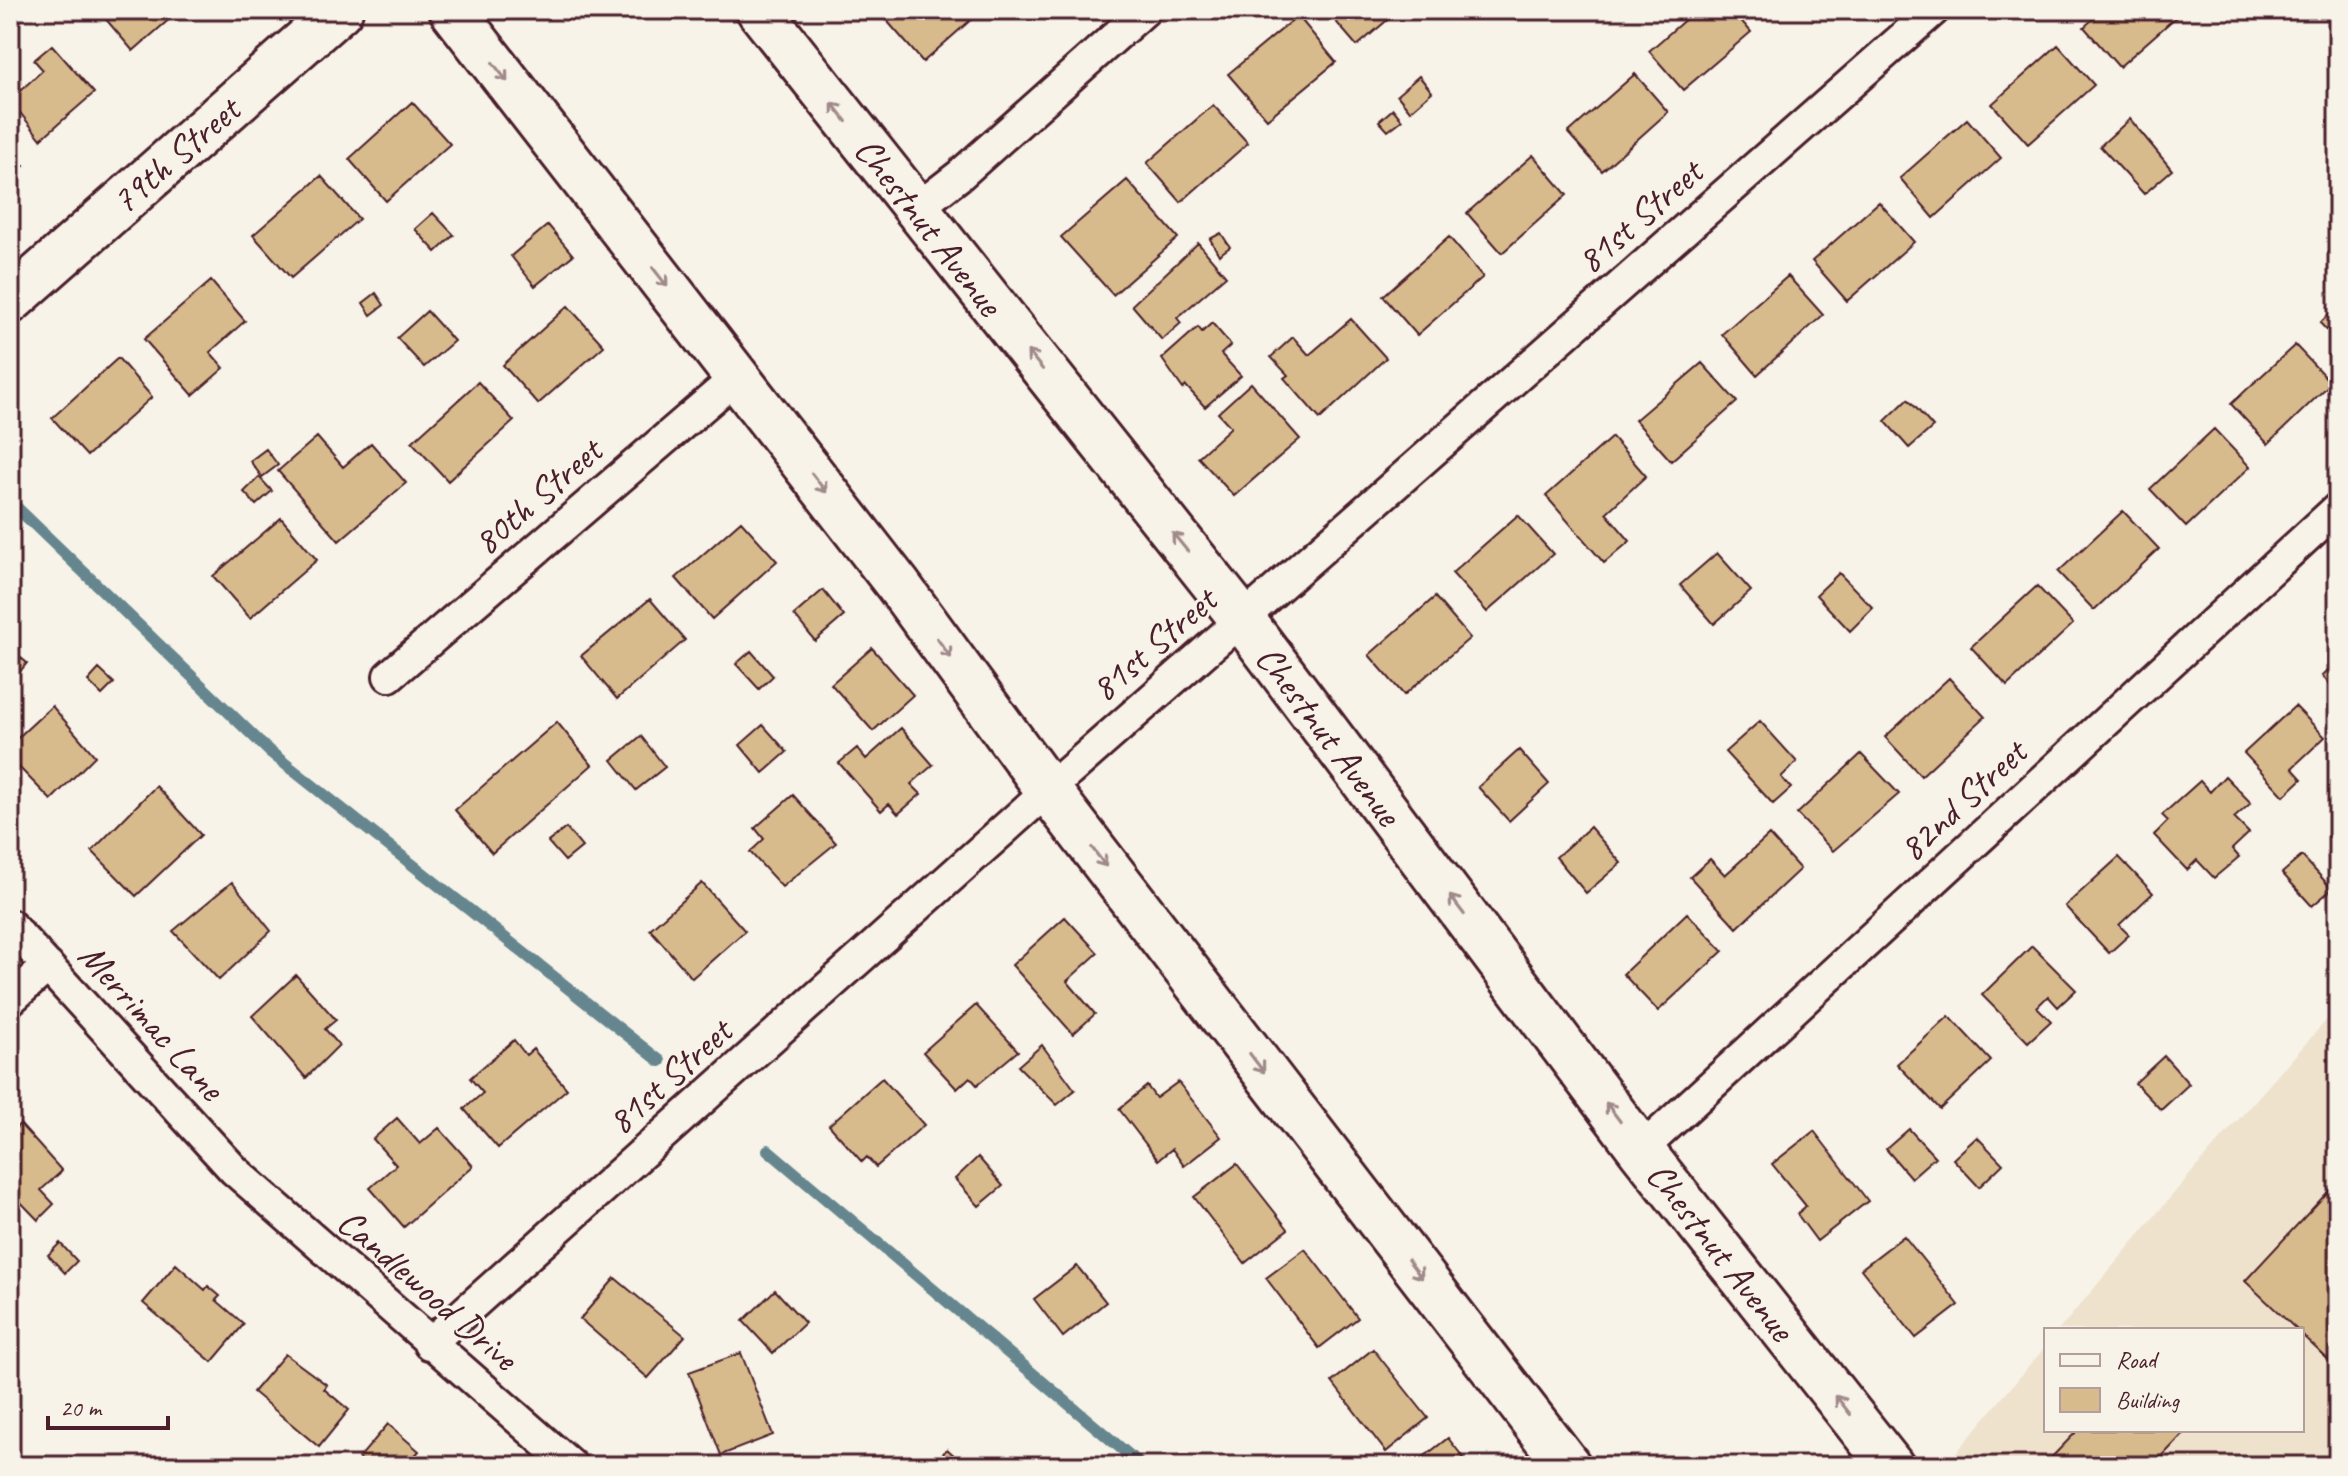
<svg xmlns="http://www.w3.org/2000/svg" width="2348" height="1476" viewBox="0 0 2348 1476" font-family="Caveat,sans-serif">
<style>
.built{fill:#eee2cc}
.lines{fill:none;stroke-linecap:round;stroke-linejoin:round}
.stream{stroke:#66868f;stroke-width:12}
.building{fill:#d8bb8c;stroke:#4a1f2b;stroke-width:2}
.street-casing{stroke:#4a1f2b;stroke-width:36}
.secondary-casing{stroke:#4a1f2b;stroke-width:50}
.street{stroke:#f7f3e8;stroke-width:30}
.secondary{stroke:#f7f3e8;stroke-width:44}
.oneway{stroke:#a0898a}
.labels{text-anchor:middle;stroke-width:6;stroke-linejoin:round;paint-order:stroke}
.street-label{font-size:38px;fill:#4a1f2b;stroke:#f7f3e8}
</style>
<rect width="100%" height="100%" fill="#f7f3e8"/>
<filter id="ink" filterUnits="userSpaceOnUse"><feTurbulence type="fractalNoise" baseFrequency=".0125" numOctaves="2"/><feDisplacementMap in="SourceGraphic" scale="16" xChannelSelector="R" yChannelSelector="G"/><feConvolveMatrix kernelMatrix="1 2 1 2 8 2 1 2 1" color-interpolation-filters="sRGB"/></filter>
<g filter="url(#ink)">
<path class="built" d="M 2338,1007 L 2338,1466 L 1945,1466 L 2046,1346 L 2046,1430 L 2302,1430 L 2302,1330 L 2059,1330 L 2191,1173 Z"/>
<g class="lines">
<path class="stream" d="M 10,501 L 269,751 L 660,1061
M 768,1150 L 1142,1466"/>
</g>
<path class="building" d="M 98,10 L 180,10 L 133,51 Z
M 902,10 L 982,10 L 923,62 L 888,22 Z
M 1326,10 L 1399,10 L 1357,46 Z
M 1696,10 L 1732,10 L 1751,32 L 1683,90 L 1649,51 Z
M 2103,10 L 2184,10 L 2119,67 L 2084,27 Z
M 1298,16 L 1336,62 L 1267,119 L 1228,74 Z
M 52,45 L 94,93 L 41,139 L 10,100 L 43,70 L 34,60 Z
M 2058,45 L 2094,85 L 2028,144 L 1992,104 Z
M 1635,74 L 1668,112 L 1602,171 L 1568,133 Z
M 1419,76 L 1432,92 L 1410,111 L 1397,95 Z
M 412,102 L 450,144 L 386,201 L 349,159 Z
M 1213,105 L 1248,143 L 1181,202 L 1147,163 Z
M 1393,109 L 1402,120 L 1388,131 L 1379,121 Z
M 1967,119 L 2001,158 L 1934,218 L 1900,178 Z
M 2130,119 L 2172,170 L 2144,194 L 2100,146 Z
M 10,151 L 24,166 L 10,178 Z
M 1533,155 L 1567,195 L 1502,253 L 1467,213 Z
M 321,176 L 359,219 L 291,278 L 253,235 Z
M 1127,180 L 1178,238 L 1113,295 L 1061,237 Z
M 1879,202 L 1914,242 L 1847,301 L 1812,261 Z
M 433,213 L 454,235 L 436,252 L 415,229 Z
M 548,225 L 573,255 L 535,286 L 511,256 Z
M 1221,233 L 1230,247 L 1219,255 L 1210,239 Z
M 1449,237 L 1483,277 L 1417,335 L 1383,296 Z
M 1198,243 L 1226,276 L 1177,318 L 1181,323 L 1162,340 L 1132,305 Z
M 1788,276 L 1823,315 L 1757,375 L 1722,334 Z
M 211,281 L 245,321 L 210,352 L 224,368 L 193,395 L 144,339 Z
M 376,293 L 384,305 L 371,315 L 363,303 Z
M 568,306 L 604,346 L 538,404 L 503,365 Z
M 2338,306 L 2338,342 L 2320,323 Z
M 427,311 L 454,341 L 424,367 L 397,338 Z
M 1351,319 L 1386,358 L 1320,419 L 1284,378 L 1288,375 L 1271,357 L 1293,337 L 1309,355 Z
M 1212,323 L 1231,345 L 1221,354 L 1241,376 L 1205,407 L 1186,386 L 1183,389 L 1162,359 L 1198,327 L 1202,332 Z
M 2295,345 L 2331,383 L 2268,444 L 2231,404 Z
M 118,358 L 152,397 L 87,456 L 52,418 Z
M 1702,363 L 1737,402 L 1671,461 L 1635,420 Z
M 478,382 L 514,421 L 448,481 L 412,442 Z
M 1251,383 L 1300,439 L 1234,496 L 1198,457 L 1231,427 L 1218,413 Z
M 1908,399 L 1933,427 L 1909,448 L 1885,421 Z
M 2214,429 L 2250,467 L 2186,527 L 2150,489 Z
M 317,437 L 343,467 L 371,443 L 406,483 L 339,541 L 278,471 Z
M 1612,437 L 1646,476 L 1606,513 L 1630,541 L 1604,563 L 1546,496 Z
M 266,449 L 278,465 L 262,477 L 250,461 Z
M 259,477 L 272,491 L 256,505 L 244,492 Z
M 2123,511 L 2159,549 L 2094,610 L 2058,572 Z
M 1518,515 L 1553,554 L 1487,612 L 1452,573 Z
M 281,518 L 317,560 L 250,618 L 213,576 Z
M 741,521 L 777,561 L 712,619 L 676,578 Z
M 1717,553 L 1751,591 L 1714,624 L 1680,585 Z
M 1839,573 L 1873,608 L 1850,631 L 1816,595 Z
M 2037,586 L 2073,624 L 2007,686 L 1971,647 Z
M 823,590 L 844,616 L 815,641 L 794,615 Z
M 1435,597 L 1470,638 L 1404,695 L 1369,655 Z
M 650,599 L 685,640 L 617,699 L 581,656 Z
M 872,648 L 913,695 L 873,731 L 831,684 Z
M 10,649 L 27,663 L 10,684 Z
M 751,651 L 773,676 L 759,689 L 736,664 Z
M 2338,660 L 2338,693 L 2322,676 Z
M 99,669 L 114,683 L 102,695 L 88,681 Z
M 1949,678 L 1985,717 L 1921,776 L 1885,737 Z
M 52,706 L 95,756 L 51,800 L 10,758 L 10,745 Z
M 2295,706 L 2325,737 L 2292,768 L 2302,779 L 2284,796 L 2244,753 Z
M 1760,721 L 1797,762 L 1781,777 L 1791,788 L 1773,804 L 1725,752 Z
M 557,722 L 592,765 L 492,853 L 455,810 Z
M 763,725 L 787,752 L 763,773 L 740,745 Z
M 901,728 L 933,765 L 911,784 L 921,794 L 898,814 L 889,804 L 881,811 L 839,763 L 857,748 L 866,759 Z
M 641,736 L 665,767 L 636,790 L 612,760 Z
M 1519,750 L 1549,784 L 1509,821 L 1478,787 Z
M 1861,754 L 1899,794 L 1833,851 L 1797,814 Z
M 2225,776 L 2251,803 L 2234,818 L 2249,833 L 2232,849 L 2239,857 L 2214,878 L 2197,860 L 2187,870 L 2154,835 L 2168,821 L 2162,815 L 2200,781 L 2210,792 Z
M 156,786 L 201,835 L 136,896 L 92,851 Z
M 793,795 L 836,843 L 782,887 L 750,852 L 764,839 L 755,828 Z
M 1590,827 L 1621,863 L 1586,893 L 1556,857 Z
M 566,828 L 582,847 L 565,861 L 548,842 Z
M 1769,835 L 1800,869 L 1737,928 L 1690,877 L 1710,859 L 1725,875 Z
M 2302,856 L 2332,889 L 2312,906 L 2282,873 Z
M 2119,857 L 2153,893 L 2119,925 L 2129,935 L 2109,953 L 2065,906 Z
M 232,882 L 271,931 L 219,980 L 173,931 Z
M 702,883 L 745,931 L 692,978 L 650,929 Z
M 1687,913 L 1723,951 L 1658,1011 L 1623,974 Z
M 1065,917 L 1098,953 L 1067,981 L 1095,1014 L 1073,1034 L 1012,965 Z
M 2032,946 L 2076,990 L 2058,1007 L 2048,996 L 2037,1007 L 2051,1021 L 2028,1042 L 1982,995 Z
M 296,975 L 336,1020 L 325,1029 L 339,1045 L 306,1078 L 252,1016 Z
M 976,1005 L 1018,1051 L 977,1085 L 970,1077 L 957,1089 L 923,1052 Z
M 1949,1016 L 1991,1061 L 1940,1109 L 1897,1064 Z
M 514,1040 L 526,1055 L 533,1049 L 567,1089 L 498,1148 L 464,1109 L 483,1093 L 470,1078 Z
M 1042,1045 L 1075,1090 L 1057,1105 L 1018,1066 Z
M 2164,1056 L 2189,1084 L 2161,1110 L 2135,1083 Z
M 882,1078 L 924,1125 L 876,1167 L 867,1157 L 862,1162 L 829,1125 Z
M 1178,1082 L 1221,1137 L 1184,1166 L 1172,1149 L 1158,1160 L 1119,1109 L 1147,1086 L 1156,1098 Z
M 397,1118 L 420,1144 L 439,1128 L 473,1166 L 404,1227 L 370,1188 L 396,1165 L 373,1139 Z
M 20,1124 L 62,1171 L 41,1190 L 54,1204 L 38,1220 L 10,1191 L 10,1133 Z
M 1909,1129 L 1935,1157 L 1911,1178 L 1886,1149 Z
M 1814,1131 L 1868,1201 L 1817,1241 L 1797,1214 L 1806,1206 L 1772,1164 Z
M 1977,1137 L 2003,1164 L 1979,1187 L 1953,1159 Z
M 978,1157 L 1003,1186 L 979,1206 L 955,1179 Z
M 1237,1164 L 1288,1229 L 1245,1263 L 1194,1197 Z
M 2338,1181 L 2338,1369 L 2302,1335 L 2302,1330 L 2297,1330 L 2245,1281 Z
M 1904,1236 L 1959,1305 L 1916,1338 L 1861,1269 Z
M 60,1243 L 77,1261 L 65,1273 L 48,1255 Z
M 1305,1249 L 1358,1318 L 1319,1348 L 1266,1278 Z
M 176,1264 L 205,1290 L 208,1286 L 220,1296 L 216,1300 L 244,1324 L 212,1362 L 143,1303 Z
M 1077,1266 L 1106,1302 L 1063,1337 L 1034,1299 Z
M 615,1278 L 685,1336 L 648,1378 L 580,1319 Z
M 775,1290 L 805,1323 L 773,1353 L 743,1321 Z
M 1373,1349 L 1428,1418 L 1386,1452 L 1332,1382 Z
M 741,1353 L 773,1435 L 721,1455 L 689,1372 Z
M 285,1354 L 327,1385 L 324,1389 L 349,1410 L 319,1447 L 253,1392 Z
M 388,1424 L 419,1451 L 406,1466 L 369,1466 L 359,1458 Z
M 2078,1430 L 2187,1430 L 2153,1466 L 2054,1466 L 2048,1461 Z
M 1448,1438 L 1470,1466 L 1412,1466 Z
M 947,1449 L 966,1466 L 932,1466 Z"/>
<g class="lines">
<defs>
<path id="street" d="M 915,210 L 960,175 L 1145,10
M 389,676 L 737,377
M 10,925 L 234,1170 L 572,1466
M 10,1000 L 48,966
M 1641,1150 L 2338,508
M 429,1344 L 1048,790 L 1934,10"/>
<path id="secondary" d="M 452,10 L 898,585 L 1048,790 L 1568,1466
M 759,10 L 1242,619 L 1641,1150 L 1891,1466
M 10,301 L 340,10"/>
</defs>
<use href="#street" class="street-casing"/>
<use href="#secondary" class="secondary-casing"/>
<use href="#street" class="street"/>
<use href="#secondary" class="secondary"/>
</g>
<defs><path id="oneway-shaft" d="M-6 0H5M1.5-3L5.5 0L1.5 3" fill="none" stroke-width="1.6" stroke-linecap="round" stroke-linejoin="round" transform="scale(2)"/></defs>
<g class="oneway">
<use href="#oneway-shaft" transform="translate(500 72) rotate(52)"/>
<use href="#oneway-shaft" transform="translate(839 112) rotate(-128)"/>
<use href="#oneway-shaft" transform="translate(660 277) rotate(52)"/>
<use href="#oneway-shaft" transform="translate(1035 360) rotate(-129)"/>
<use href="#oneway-shaft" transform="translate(819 483) rotate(52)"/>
<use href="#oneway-shaft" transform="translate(1180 542) rotate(-129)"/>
<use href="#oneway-shaft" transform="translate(944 648) rotate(54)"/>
<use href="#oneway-shaft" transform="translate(1099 857) rotate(53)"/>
<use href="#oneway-shaft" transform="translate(1457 905) rotate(-127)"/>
<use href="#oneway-shaft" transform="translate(1257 1063) rotate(53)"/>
<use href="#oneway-shaft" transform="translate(1613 1112) rotate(-127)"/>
<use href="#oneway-shaft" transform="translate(1415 1269) rotate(53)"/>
<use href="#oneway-shaft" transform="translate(1843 1405) rotate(-128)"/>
</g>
</g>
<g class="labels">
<g class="street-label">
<text transform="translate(175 155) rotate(-41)" y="13">79th Street</text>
<text transform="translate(1639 216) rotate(-41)" y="13">81st Street</text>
<text transform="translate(929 226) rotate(52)" y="13">Chestnut Avenue</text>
<text transform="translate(537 496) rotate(-41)" y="13">80th Street</text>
<text transform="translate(1153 644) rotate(-41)" y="13">81st Street</text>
<text transform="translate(1329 735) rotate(53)" y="13">Chestnut Avenue</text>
<text transform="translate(1962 800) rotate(-43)" y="13">82nd Street</text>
<text transform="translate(152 1021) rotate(48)" y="13">Merrimac Lane</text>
<text transform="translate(669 1076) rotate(-42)" y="13">81st Street</text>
<text transform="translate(1721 1251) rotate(52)" y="13">Chestnut Avenue</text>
<text transform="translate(428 1289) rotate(41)" y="13">Candlewood Drive</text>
</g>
</g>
<rect width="2348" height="1476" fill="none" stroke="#f7f3e8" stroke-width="40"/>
<rect x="20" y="20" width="2308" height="1436" fill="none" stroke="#4a1f2b" stroke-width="3" filter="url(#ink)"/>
<rect x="2044" y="1328" width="260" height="104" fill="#f7f3e8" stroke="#b29e9c" stroke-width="2"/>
<rect x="2060" y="1354" width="40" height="12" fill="#f7f3e8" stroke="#b29e9c" stroke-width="2"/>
<text x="2116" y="1368" font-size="24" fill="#4a1f2b">Road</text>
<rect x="2060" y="1388" width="40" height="24" fill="#d8bb8c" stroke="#b29e9c" stroke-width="2"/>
<text x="2116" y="1408" font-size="24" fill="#4a1f2b">Building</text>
<path d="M48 1416v12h120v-12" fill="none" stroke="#4a1f2b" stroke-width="4"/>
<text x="60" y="1416" font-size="24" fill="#4a1f2b" stroke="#f7f3e8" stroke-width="6" paint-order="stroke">20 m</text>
</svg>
